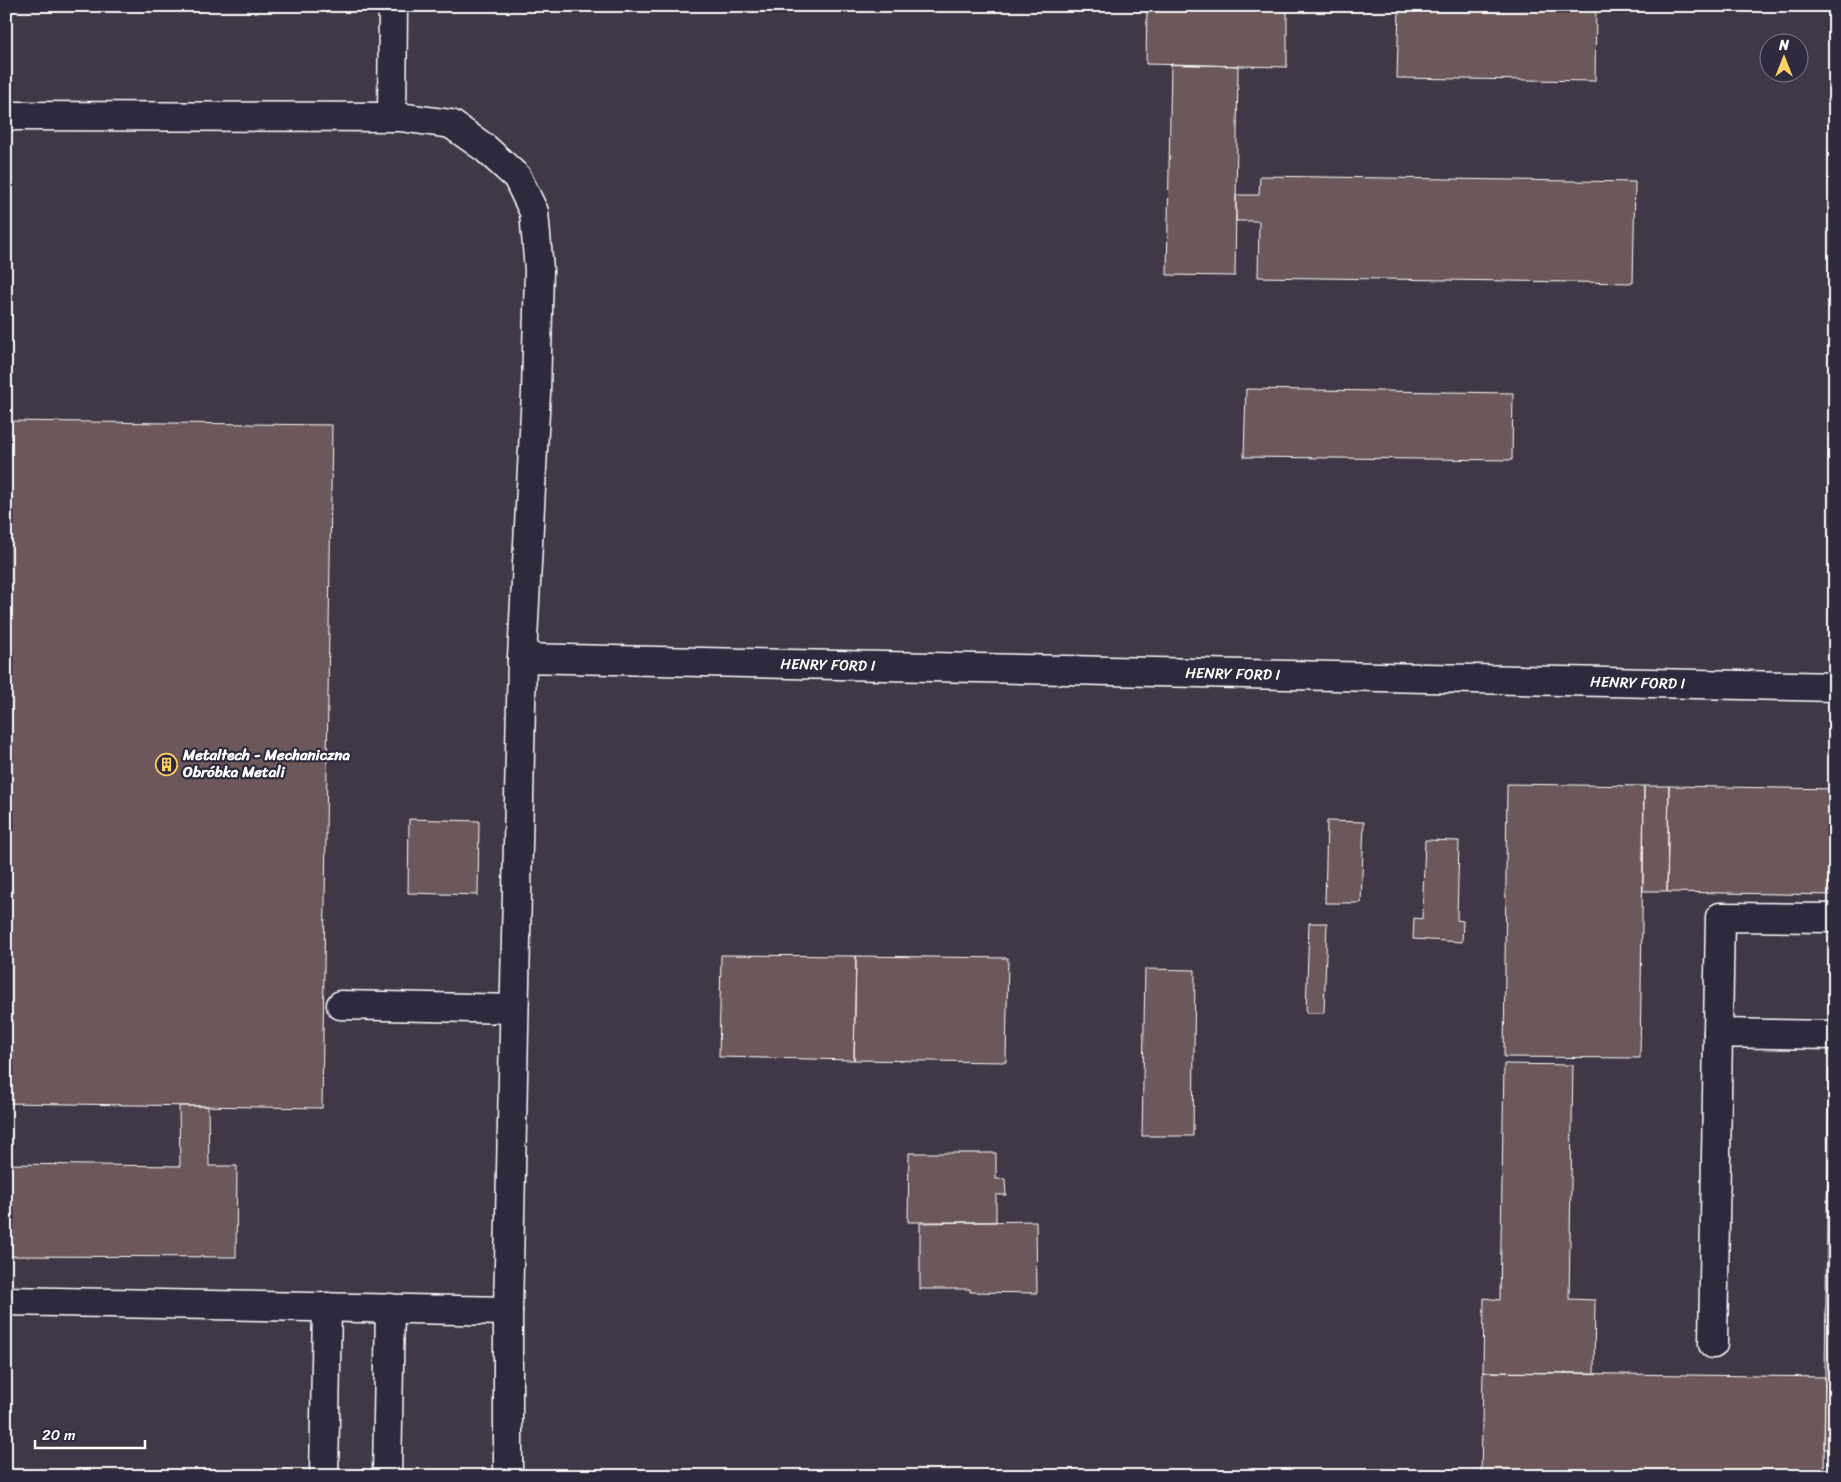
<svg xmlns="http://www.w3.org/2000/svg" width="1841" height="1482" viewBox="0 0 1841 1482" font-family="Sriracha,sans-serif">
<style>
.built{fill:#413846;fill-rule:evenodd}
.building{fill:#6c595a;stroke:#fff}
.lines{fill:none;stroke-linecap:round;stroke-linejoin:round}
.minor-casing{stroke:#fff;stroke-width:31}
.minor{stroke:#2f2a3d;stroke-width:28}
.labels{text-anchor:middle;stroke-width:4.5;stroke-linejoin:round;paint-order:stroke}
.street-label{font-size:15px;fill:#fff;stroke:#2f2a3d}
.poi-label{font-size:15px;font-weight:bold;fill:#fff;stroke:#2f2a3d;text-anchor:start}
</style>
<rect width="100%" height="100%" fill="#2f2a3d"/>
<filter id="ink" filterUnits="userSpaceOnUse"><feTurbulence type="fractalNoise" baseFrequency=".02" numOctaves="2"/><feDisplacementMap in="SourceGraphic" scale="10" xChannelSelector="R" yChannelSelector="G"/><feConvolveMatrix kernelMatrix="1 2 1 2 8 2 1 2 1" color-interpolation-filters="sRGB"/></filter>
<g filter="url(#ink)">
<path class="built" d="M 6,6 L 1835,6 L 1835,1476 L 6,1476 ZM 1768,42 L 1798,42 L 1798,72 L 1768,72 Z"/>
<path class="building" d="M 1147,6 L 1287,6 L 1287,67 L 1146,64 Z
M 1399,6 L 1596,6 L 1595,81 L 1397,78 Z
M 1171,64 L 1238,66 L 1235,276 L 1167,275 Z
M 1260,176 L 1635,182 L 1633,283 L 1258,277 L 1259,221 L 1236,221 L 1236,195 L 1259,195 Z
M 1246,389 L 1513,393 L 1512,460 L 1244,457 Z
M 6,421 L 332,425 L 322,1108 L 6,1103 Z
M 1507,784 L 1644,786 L 1640,1058 L 1504,1057 Z
M 1644,786 L 1669,786 L 1667,891 L 1643,891 Z
M 1669,786 L 1835,789 L 1835,895 L 1667,892 Z
M 409,819 L 479,821 L 478,895 L 408,893 Z
M 1327,821 L 1364,822 L 1361,903 L 1325,903 Z
M 1425,840 L 1459,841 L 1457,920 L 1463,921 L 1462,942 L 1413,939 L 1414,918 L 1422,919 Z
M 1309,923 L 1327,923 L 1324,1013 L 1306,1013 Z
M 721,955 L 856,956 L 854,1060 L 719,1057 Z
M 856,956 L 1008,958 L 1006,1062 L 854,1060 Z
M 1145,969 L 1195,970 L 1193,1136 L 1142,1136 Z
M 1504,1064 L 1573,1065 L 1569,1299 L 1595,1300 L 1594,1373 L 1483,1372 L 1484,1298 L 1500,1300 Z
M 1829,1070 L 1835,1070 L 1835,1449 L 1824,1449 Z
M 179,1106 L 208,1106 L 209,1166 L 237,1166 L 236,1257 L 6,1256 L 6,1164 L 180,1166 Z
M 909,1153 L 996,1153 L 996,1179 L 1005,1179 L 1006,1195 L 996,1195 L 996,1222 L 908,1222 Z
M 1036,1221 L 1037,1293 L 970,1292 L 970,1289 L 920,1289 L 920,1223 Z
M 1483,1372 L 1825,1377 L 1824,1476 L 1481,1476 Z
M 745,1473 L 849,1474 L 849,1476 L 745,1476 Z"/>
<g class="lines">
<defs>
<g id="minor">
<path d="M 6,116 L 400,117 L 451,124 L 485,148 L 517,177 L 534,212 L 539,270 L 536,393 L 522,658 L 508,1311 L 6,1301"/>
<path d="M 392,117 L 393,6"/>
<path id="s1" d="M 522,658 L 1835,687"/>
<path d="M 341,1005 L 514,1009"/>
<path d="M 1718,1033 L 1720,917 L 1835,918"/>
<path d="M 508,1311 L 508,1476"/>
<path d="M 1713,1344 L 1718,1033 L 1835,1035"/>
<path d="M 324,1476 L 327,1307"/>
<path d="M 387,1476 L 390,1308"/>
</g>
</defs>
<use href="#minor" class="minor-casing"/>
<use href="#minor" class="minor"/>
</g>
</g>
<defs>
<symbol id="building-ring" viewBox="-11 -11 22 22"><circle r="9.5" fill="#2f2a3d" stroke="#ffd166" stroke-width="1.5"/><path d="M-4-6H4V6H1V3H-1V6H-4ZM-2.5-4.3h1.7v1.8h-1.7ZM.8-4.3h1.7v1.8H.8ZM-2.5-1h1.7V.8h-1.7ZM.8-1h1.7V.8H.8Z" fill="#ffd166"/></symbol>
</defs>
<g fill-rule="evenodd">
<use href="#building-ring" x="154" y="752" width="25" height="25"/>
</g>
<g class="labels">
<g class="street-label">
<text dy="5" stroke="none"><textPath href="#s1" startOffset="306">HENRY FORD I</textPath></text>
<text dy="5" stroke="none"><textPath href="#s1" startOffset="711">HENRY FORD I</textPath></text>
<text dy="5" stroke="none"><textPath href="#s1" startOffset="1116">HENRY FORD I</textPath></text>
</g>
<g class="poi-label">
<text x="183" y="760">Metaltech - Mechaniczna<tspan x="183" dy="17">Obróbka Metali</tspan></text>
</g>
</g>
<rect width="1841" height="1482" fill="none" stroke="#2f2a3d" stroke-width="25"/>
<rect x="12" y="12" width="1816" height="1457" fill="none" stroke="#fff" stroke-width="2" filter="url(#ink)"/>
<g transform="translate(1784 58)"><circle r="24" fill="#2f2a3d" stroke="#827f8b"/>
<path d="M0-4L9 19L0 12L-9 19Z" fill="#ffd166"/>
<text y="-8" font-size="14" font-weight="bold" text-anchor="middle" fill="#ffffff">N</text>
</g>
<path d="M35 1440v8h110v-8" fill="none" stroke="#ffffff" stroke-width="2.5"/>
<text x="42" y="1440" font-size="15" fill="#ffffff" stroke="#2f2a3d" stroke-width="4" paint-order="stroke">20 m</text>
</svg>
